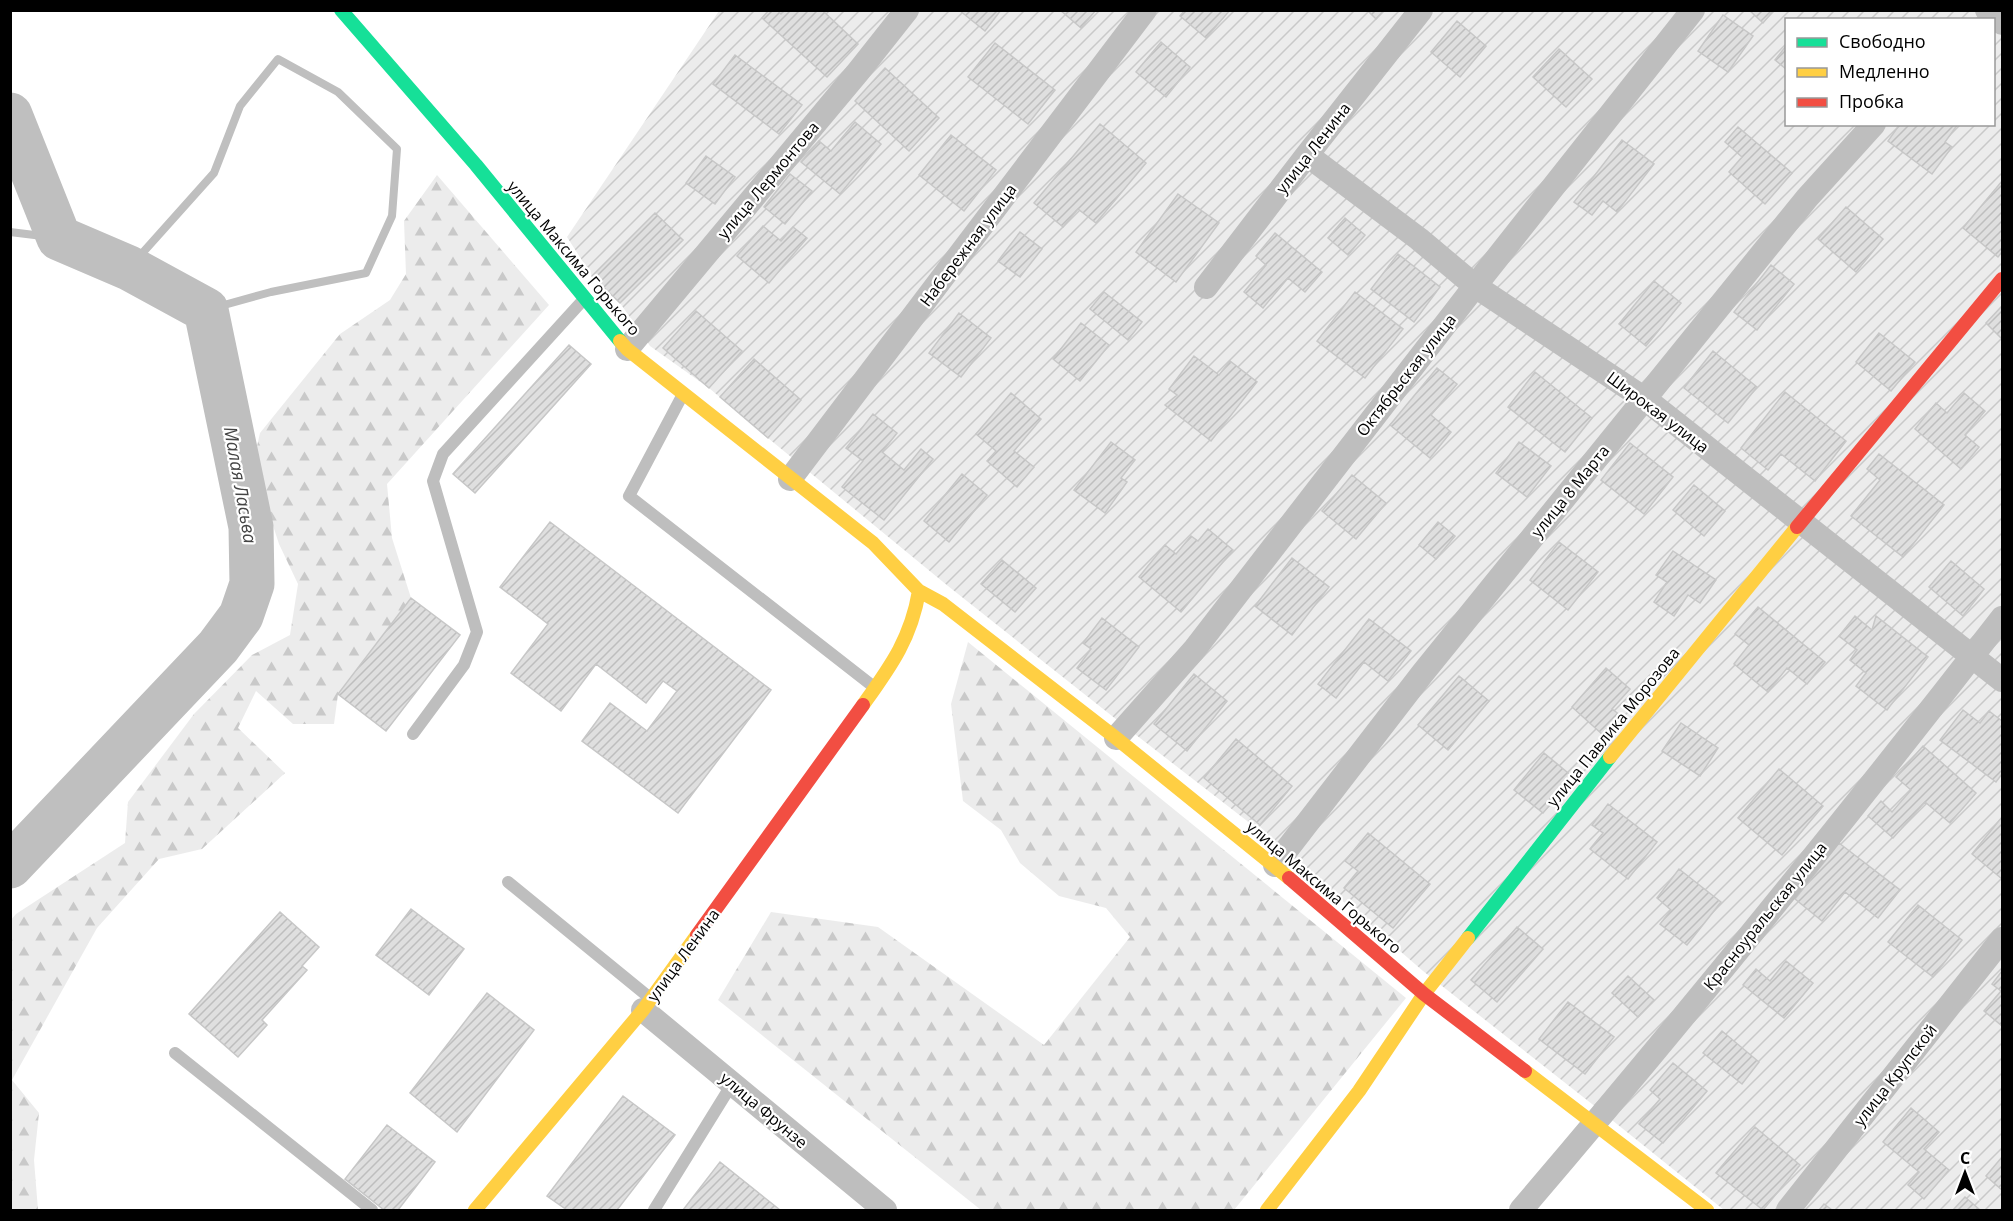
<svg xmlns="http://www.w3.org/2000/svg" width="2013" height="1221" viewBox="0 0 2013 1221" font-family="'Open Sans',sans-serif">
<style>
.forest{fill:url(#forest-firs)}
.garden{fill:url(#garden-furrows);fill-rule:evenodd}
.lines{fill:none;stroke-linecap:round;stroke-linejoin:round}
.stream{stroke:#bfbfbf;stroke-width:8}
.river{stroke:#bfbfbf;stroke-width:45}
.building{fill:url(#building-hatch);stroke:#c7c7c7;stroke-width:1.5}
.lane{stroke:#bebebe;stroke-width:12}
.street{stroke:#bebebe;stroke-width:24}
.fast{stroke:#16e098;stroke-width:14}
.slow{stroke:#ffcf43;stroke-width:14}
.jam{stroke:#f24e42;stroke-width:14}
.labels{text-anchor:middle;stroke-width:4.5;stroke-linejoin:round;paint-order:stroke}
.street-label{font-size:16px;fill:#000;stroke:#fff}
.water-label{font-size:18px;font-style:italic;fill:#444;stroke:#fff}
</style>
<defs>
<pattern id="forest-firs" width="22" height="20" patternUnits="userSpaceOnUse" patternTransform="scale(1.5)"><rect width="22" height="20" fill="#ececec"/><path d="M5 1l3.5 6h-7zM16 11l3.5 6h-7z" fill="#c9c9c9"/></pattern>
<pattern id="garden-furrows" width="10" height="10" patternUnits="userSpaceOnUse" patternTransform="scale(1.5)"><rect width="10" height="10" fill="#ececec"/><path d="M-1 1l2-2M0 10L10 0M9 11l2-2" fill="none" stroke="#c9c9c9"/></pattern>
<pattern id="building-hatch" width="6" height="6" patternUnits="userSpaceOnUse" patternTransform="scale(1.5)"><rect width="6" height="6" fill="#dfdfdf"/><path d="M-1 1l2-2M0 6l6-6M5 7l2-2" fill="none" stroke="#bebebe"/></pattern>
</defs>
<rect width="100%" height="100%" fill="#fff"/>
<path class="forest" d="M 437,175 L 549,305 L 387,484 L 392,538 L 411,598 L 338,694 L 334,724 L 293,724 L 256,691 L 238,728 L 285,773 L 202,849 L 159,859 L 97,928 L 12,1080 L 39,1113 L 34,1160 L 38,1210 L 11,1210 L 10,921 L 16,914 L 125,843 L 128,802 L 194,714 L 252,655 L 290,635 L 298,584 L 279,544 L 253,464 L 260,433 L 340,334 L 390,300 L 406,274 L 404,221 Z
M 968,642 L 1406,998 L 1234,1210 L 981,1210 L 718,1000 L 771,912 L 878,927 L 1044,1045 L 1130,937 L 1106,908 L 1059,896 L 1020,863 L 1001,830 L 963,801 L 951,704 Z"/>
<path class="garden" d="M 719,11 L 2002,11 L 2002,1210 L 1724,1210 L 1592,1104 L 1423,971 L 1278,845 L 1131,731 L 948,586 L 768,438 L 709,388 L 650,346 L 620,303 L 592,276 L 567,237 ZM 1786,20 L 1994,20 L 1994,124 L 1786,124 Z"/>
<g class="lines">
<path class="stream" d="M 10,232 L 59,238
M 129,268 L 214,173 L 240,106 L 278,59 L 338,92 L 397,149 L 392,216 L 366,273 L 271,292 L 206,310"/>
<path class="river" d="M 10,115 L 59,238 L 129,268 L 206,310 L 251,527 L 252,584 L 241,616 L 218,647 L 10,866"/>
</g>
<path class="building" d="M 769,10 L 777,10 L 781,14 L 785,10 L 822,10 L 858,44 L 827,77 L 762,18 Z
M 959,10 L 1001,10 L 985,31 Z
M 1060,10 L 1096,10 L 1081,28 Z
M 1185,10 L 1230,10 L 1206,38 L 1180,16 Z
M 1367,10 L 1384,10 L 1376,19 Z
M 1749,10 L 1774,10 L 1763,23 Z
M 1723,15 L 1753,36 L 1728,72 L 1698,51 Z
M 1457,21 L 1486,46 L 1460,77 L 1431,52 Z
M 1161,42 L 1190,67 L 1166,97 L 1136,72 Z
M 995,43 L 1055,90 L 1028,124 L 968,77 Z
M 1786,46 L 1786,69 L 1775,60 Z
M 1559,49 L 1592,79 L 1566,107 L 1533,77 Z
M 735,55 L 802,105 L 779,134 L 713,84 Z
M 885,68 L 939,118 L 909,151 L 855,101 Z
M 855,122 L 881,144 L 840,194 L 801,162 L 819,141 L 831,151 Z
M 1100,124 L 1146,163 L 1096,223 L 1078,209 L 1063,227 L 1034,203 Z
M 1900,124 L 1958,124 L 1945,142 L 1952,147 L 1932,174 L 1888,141 Z
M 1738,127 L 1792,173 L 1765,204 L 1729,172 L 1742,157 L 1725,142 Z
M 951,135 L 996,170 L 964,211 L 919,175 Z
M 1622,140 L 1654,164 L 1617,212 L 1603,201 L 1592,215 L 1574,202 Z
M 706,156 L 735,177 L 715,204 L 686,183 Z
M 790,174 L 812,191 L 785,224 L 764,207 Z
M 2002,181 L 2002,252 L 1998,257 L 1963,228 Z
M 1178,194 L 1219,223 L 1176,282 L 1136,252 Z
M 1846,207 L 1883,239 L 1856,272 L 1818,239 Z
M 655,213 L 683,240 L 620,303 L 592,276 Z
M 1345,218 L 1365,235 L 1348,255 L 1328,238 Z
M 763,226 L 781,241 L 793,227 L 807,238 L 769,283 L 737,256 Z
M 1020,232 L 1042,249 L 1020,277 L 998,261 Z
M 1275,233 L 1322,272 L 1305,292 L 1288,278 L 1263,308 L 1244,292 L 1266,265 L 1256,256 Z
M 1398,254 L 1440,287 L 1414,322 L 1371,289 Z
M 1771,265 L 1794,284 L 1757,330 L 1734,312 Z
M 1654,281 L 1681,303 L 1646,346 L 1619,324 Z
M 1104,292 L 1142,322 L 1128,340 L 1090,309 Z
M 1355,292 L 1403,329 L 1365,378 L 1317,341 Z
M 2002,306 L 2002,339 L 1986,323 Z
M 696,311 L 742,351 L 709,388 L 663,348 Z
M 959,313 L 991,338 L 961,377 L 929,353 Z
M 1081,323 L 1109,345 L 1080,381 L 1053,359 Z
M 1879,333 L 1915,362 L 1891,391 L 1856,362 Z
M 569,345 L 591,364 L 475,493 L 453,474 Z
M 1713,351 L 1757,387 L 1728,423 L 1684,388 Z
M 1194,356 L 1219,375 L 1230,361 L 1257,382 L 1211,441 L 1165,405 L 1177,395 L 1169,389 Z
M 754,359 L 801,400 L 768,438 L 720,397 Z
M 1437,368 L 1457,384 L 1431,415 L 1451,432 L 1430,458 L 1390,425 Z
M 1535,372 L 1592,418 L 1565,452 L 1508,407 Z
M 1785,392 L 1846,441 L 1815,481 L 1781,454 L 1768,470 L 1741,448 Z
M 1011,393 L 1041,419 L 1014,451 L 1034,467 L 1017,487 L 987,461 L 996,451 L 976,434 Z
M 1964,393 L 1985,411 L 1965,435 L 1979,447 L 1961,469 L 1915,429 L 1936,403 L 1947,413 Z
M 873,414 L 897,433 L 882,452 L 904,470 L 921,449 L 933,459 L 884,520 L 842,487 L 863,461 L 846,448 Z
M 1111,442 L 1135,460 L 1121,478 L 1127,482 L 1105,513 L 1074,490 Z
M 1519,442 L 1551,466 L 1527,497 L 1496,473 Z
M 1630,443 L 1673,477 L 1644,514 L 1601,480 Z
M 1879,454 L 1944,505 L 1903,557 L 1851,516 L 1880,480 L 1867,469 Z
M 962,474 L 987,495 L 949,542 L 924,521 Z
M 1352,475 L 1386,503 L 1356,539 L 1322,511 Z
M 1694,485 L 1725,511 L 1704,536 L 1673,510 Z
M 550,522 L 771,690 L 678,813 L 582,741 L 610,703 L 647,731 L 677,691 L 663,681 L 646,703 L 596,664 L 561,711 L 511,673 L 548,624 L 500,587 Z
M 1438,522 L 1455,536 L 1436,559 L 1419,545 Z
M 1208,529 L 1233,550 L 1181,612 L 1139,577 L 1165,545 L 1176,554 L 1191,536 L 1198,541 Z
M 1559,542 L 1598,572 L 1568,610 L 1530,580 Z
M 1673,551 L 1716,580 L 1700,603 L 1688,595 L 1674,616 L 1654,602 L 1667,582 L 1656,575 Z
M 1292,558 L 1329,587 L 1292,635 L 1255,606 Z
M 1002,560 L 1036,588 L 1015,612 L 981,584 Z
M 1951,561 L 1984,589 L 1963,616 L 1929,587 Z
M 411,598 L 460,635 L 386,731 L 338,694 Z
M 1758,607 L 1825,662 L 1807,684 L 1787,668 L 1768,692 L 1734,664 L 1749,645 L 1735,634 Z
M 1855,616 L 1872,630 L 1876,616 L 1928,657 L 1887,710 L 1856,686 L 1866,673 L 1850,660 L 1857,650 L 1839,636 Z
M 1102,618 L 1139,647 L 1106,690 L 1077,668 L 1091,649 L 1083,643 Z
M 1369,619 L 1411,651 L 1388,681 L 1364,662 L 1336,698 L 1318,684 Z
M 1606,668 L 1630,689 L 1612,709 L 1620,715 L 1603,735 L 1572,707 Z
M 1194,674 L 1227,701 L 1187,751 L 1154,724 Z
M 1459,676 L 1489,701 L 1448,750 L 1418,725 Z
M 1963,710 L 1980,723 L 1989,711 L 2002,721 L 2002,774 L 1996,782 L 1940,740 Z
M 1681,723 L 1718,748 L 1700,776 L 1662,751 Z
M 1236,739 L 1292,786 L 1260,825 L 1204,778 Z
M 1923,746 L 1976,793 L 1950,823 L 1925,802 L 1893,838 L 1868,816 L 1881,801 L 1892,812 L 1911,790 L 1896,777 Z
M 1544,753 L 1573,777 L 1543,813 L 1514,790 Z
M 1779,769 L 1823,806 L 1782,855 L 1738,818 Z
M 1608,804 L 1657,842 L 1628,879 L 1590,849 L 1603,833 L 1592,825 Z
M 2002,817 L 2002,879 L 1972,854 Z
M 1368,833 L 1430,884 L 1393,928 L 1344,888 L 1358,871 L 1345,861 Z
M 1839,843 L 1900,890 L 1878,918 L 1845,892 L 1822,921 L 1795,899 Z
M 1679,869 L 1721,902 L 1687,945 L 1660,924 L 1671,910 L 1657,898 Z
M 1918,905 L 1962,940 L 1933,977 L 1888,942 Z
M 411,909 L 464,949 L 429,995 L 376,955 Z
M 280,912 L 319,947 L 302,966 L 307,970 L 262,1020 L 267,1025 L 238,1057 L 189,1014 Z
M 1517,927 L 1543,949 L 1497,1002 L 1471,980 Z
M 1786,961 L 1813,983 L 1784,1018 L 1743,985 L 1756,969 L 1770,981 Z
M 2002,971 L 2002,1026 L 1984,1011 L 2001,991 L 1992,984 Z
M 1628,976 L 1654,1000 L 1638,1017 L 1612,993 Z
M 487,993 L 534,1030 L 457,1132 L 410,1093 Z
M 1568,1002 L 1614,1037 L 1585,1074 L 1539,1039 Z
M 1722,1031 L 1759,1062 L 1742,1084 L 1703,1053 Z
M 1673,1063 L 1707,1091 L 1663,1143 L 1639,1124 L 1660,1099 L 1650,1090 Z
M 623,1096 L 675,1135 L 617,1210 L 567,1210 L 547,1196 Z
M 1911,1108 L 1939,1132 L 1924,1149 L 1949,1170 L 1924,1199 L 1908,1185 L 1919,1172 L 1883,1142 Z
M 387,1125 L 435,1162 L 398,1210 L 384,1210 L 345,1179 Z
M 1755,1127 L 1800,1165 L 1763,1210 L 1716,1173 Z
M 2002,1157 L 2002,1190 L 1986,1176 Z
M 720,1162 L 780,1210 L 683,1210 Z
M 1965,1197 L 1980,1210 L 1953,1210 Z
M 1824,1204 L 1832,1210 L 1819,1210 Z"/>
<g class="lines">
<path class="lane" d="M 682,396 L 629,496 L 874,687
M 413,734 L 464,665 L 477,632 L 433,481 L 443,454 L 585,298
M 508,882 L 650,998
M 175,1053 L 372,1210
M 654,1210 L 732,1084"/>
<path class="street" d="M 1987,10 L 2002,23
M 1307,155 L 1419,239 L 1475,286 L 1645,399 L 2002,680
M 1206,287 L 1307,155 L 1421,10
M 627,349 L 858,72 L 907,10
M 790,479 L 1145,10
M 1116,738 L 1194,650 L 1475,286 L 1693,10
M 1275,865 L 1422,674 L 1807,198 L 1874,124
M 643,1010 L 885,1210
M 1521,1210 C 1686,1017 1846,819 2002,618
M 1788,1210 L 2002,939"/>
<path class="fast" d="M 341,10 L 476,165 L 620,341
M 1468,938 L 1610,757"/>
<path class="slow" d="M 620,341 L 627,349 L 873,543 L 919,591 C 911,639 890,667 863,705
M 919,591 L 943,604 L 1116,738 L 1289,878
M 1610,757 L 1797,527
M 1525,1071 L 1707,1210
M 475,1210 L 643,1010 L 697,935
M 1267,1210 L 1359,1091 L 1424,994 L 1468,938"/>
<path class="jam" d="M 1797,527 L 2002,279
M 1289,878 L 1424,994 L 1525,1071
M 697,935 L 863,705"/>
</g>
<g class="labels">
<g class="street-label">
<text transform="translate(1313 148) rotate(-52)" y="6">улица Ленина</text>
<text transform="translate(768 180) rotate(-50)" y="6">улица Лермонтова</text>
<text transform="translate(968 245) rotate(-53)" y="6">Набережная улица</text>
<text transform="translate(574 258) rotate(50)" y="6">улица Максима Горького</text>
<text transform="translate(1406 375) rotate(-52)" y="6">Октябрьская улица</text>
<text transform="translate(1658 412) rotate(37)" y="6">Широкая улица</text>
<text transform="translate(1570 491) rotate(-51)" y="6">улица 8 Марта</text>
<text transform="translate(1613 727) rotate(-51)" y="6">улица Павлика Морозова</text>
<text transform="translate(1324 887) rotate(40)" y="6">улица Максима Горького</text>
<text transform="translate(1765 916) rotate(-51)" y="6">Красноуральская улица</text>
<text transform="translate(683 955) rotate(-54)" y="6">улица Ленина</text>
<text transform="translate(1895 1075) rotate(-52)" y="6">улица Крупской</text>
<text transform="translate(764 1110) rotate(40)" y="6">улица Фрунзе</text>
</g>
<g class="water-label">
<text transform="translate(240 485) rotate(80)" y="6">Малая Ласьва</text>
</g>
</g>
<rect width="2013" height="1221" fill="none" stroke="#000000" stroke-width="24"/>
<rect x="1785" y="18" width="210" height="108" fill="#ffffff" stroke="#999999" stroke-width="1.5"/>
<rect x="1797" y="38" width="30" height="9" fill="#16e098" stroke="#999999" stroke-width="1.5"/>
<text x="1839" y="48" font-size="18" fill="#000000">Свободно</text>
<rect x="1797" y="68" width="30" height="9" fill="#ffcf43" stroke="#999999" stroke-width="1.5"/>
<text x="1839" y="78" font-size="18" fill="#000000">Медленно</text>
<rect x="1797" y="98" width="30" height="9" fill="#f24e42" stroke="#999999" stroke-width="1.5"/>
<text x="1839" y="108" font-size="18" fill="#000000">Пробка</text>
<g transform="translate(1965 1173)" stroke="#ffffff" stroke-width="4.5" paint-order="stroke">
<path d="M0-4.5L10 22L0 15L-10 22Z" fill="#000000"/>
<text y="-9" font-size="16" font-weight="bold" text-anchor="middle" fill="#000000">С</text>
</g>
</svg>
